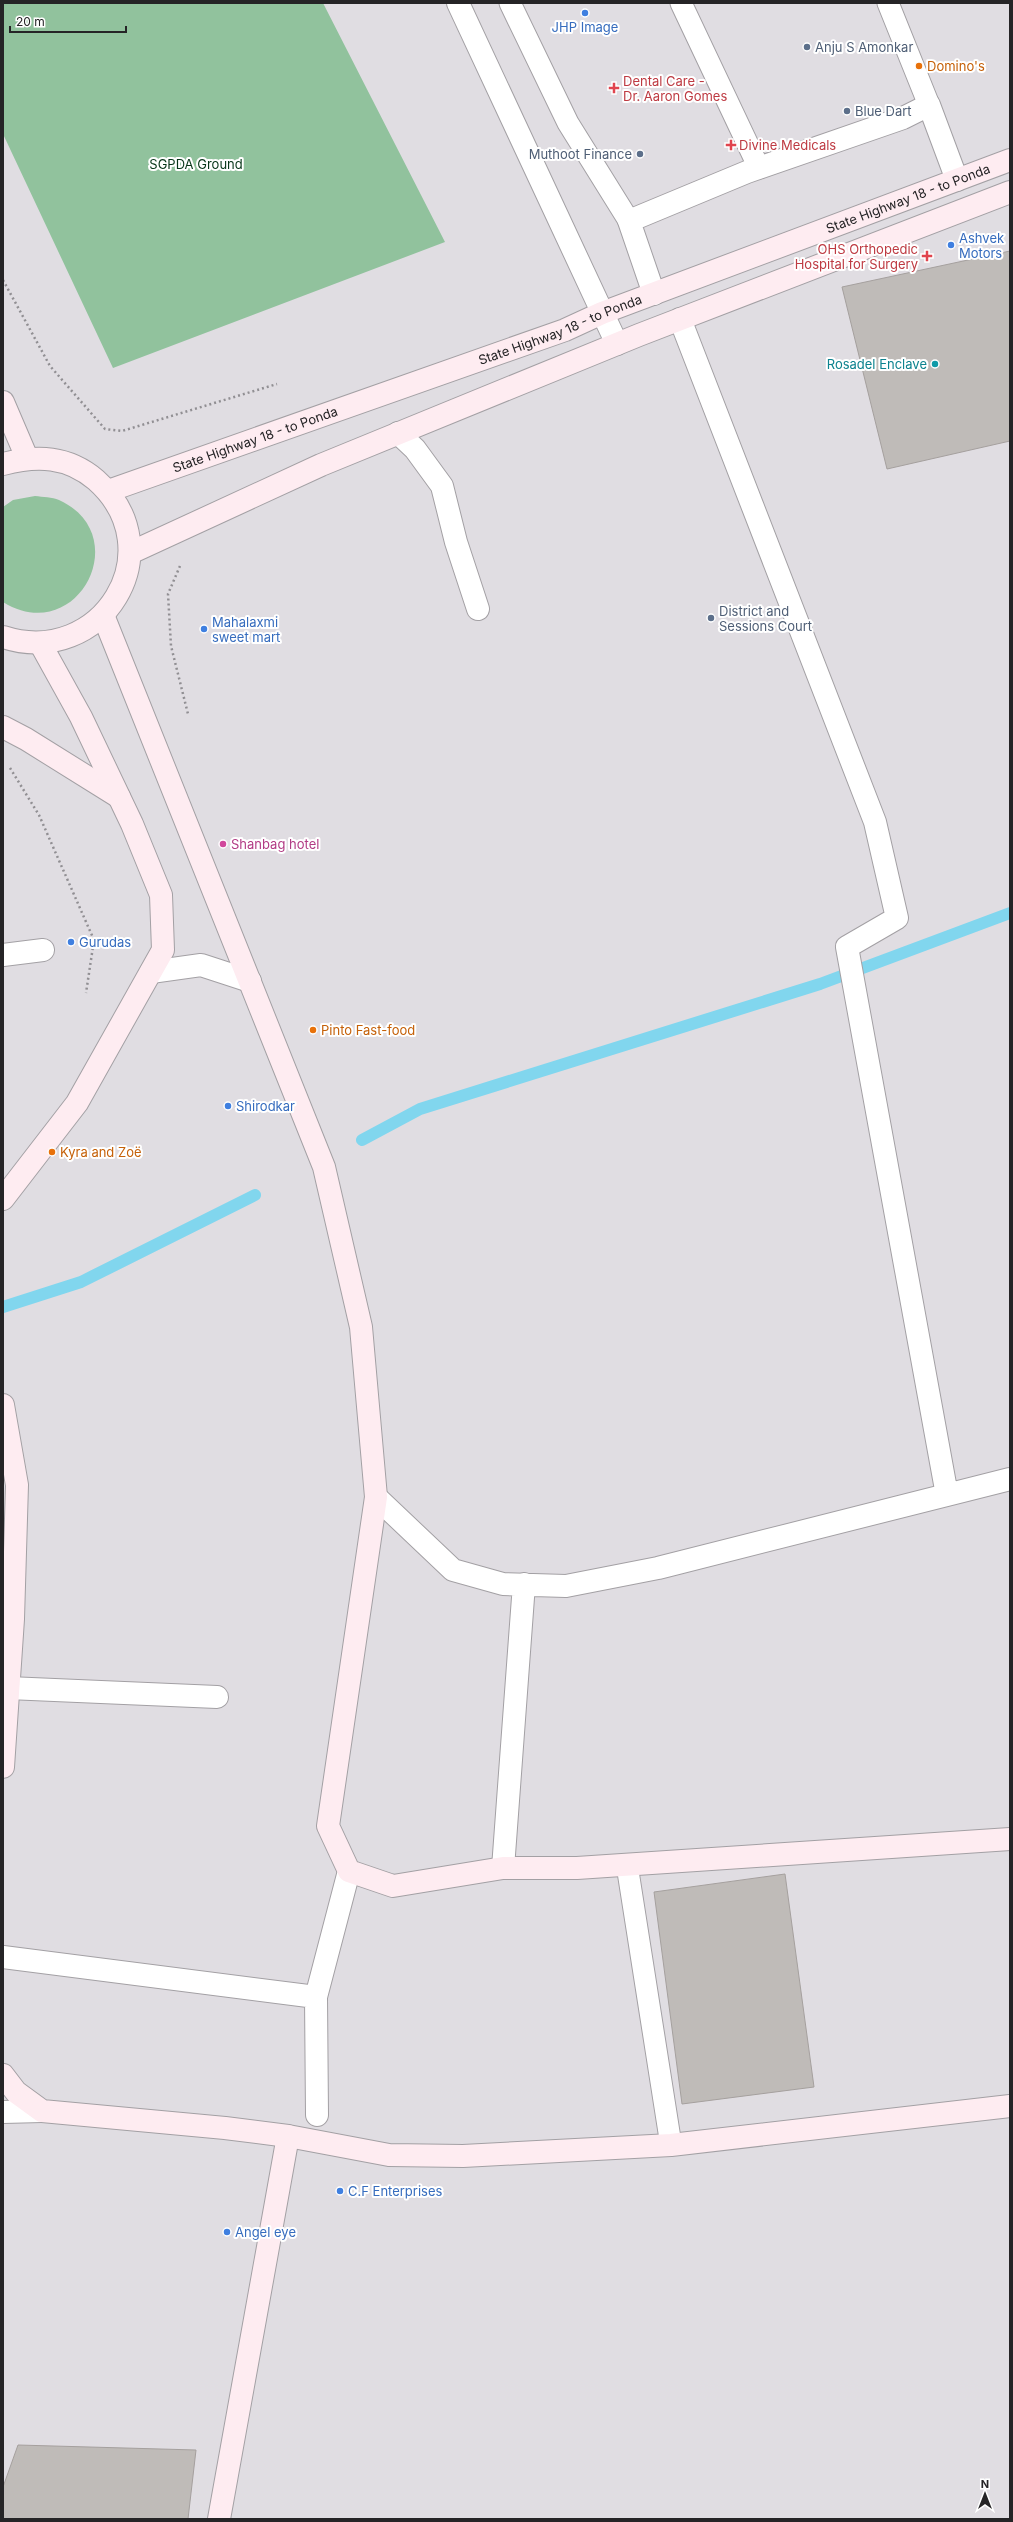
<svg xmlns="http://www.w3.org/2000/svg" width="1013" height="2522" viewBox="0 0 1013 2522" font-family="Inter,sans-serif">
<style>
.green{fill:#91c29d}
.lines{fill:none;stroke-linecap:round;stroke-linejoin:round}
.stream{stroke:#81d6ee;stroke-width:12}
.building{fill:#bfbbb8;stroke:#a5a09e}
.lane-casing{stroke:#a3a0a4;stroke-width:23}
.street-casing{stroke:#a3a0a4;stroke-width:24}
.secondary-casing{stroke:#a3a0a4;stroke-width:24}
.path{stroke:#918f93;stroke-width:2.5;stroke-dasharray:2 3;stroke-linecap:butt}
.lane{stroke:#fff;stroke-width:21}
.street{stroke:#fff;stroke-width:22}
.secondary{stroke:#feecf1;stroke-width:22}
.shop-dot{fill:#3f7fe0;stroke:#fff;stroke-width:1.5}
.service-dot{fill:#5c6f8a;stroke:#fff;stroke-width:1.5}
.food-dot{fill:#e8710a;stroke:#fff;stroke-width:1.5}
.health-dot{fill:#e0444e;stroke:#fff;stroke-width:1.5}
.culture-dot{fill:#0f9aa8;stroke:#fff;stroke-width:1.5}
.hotel-dot{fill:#d1479c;stroke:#fff;stroke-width:1.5}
.labels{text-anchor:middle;stroke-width:4;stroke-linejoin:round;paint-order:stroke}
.shop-label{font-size:13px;fill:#366cbe;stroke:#fff;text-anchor:start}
.service-label{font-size:13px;fill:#4e5e75;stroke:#fff;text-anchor:start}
.food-label{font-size:13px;fill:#c56008;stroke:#fff;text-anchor:start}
.health-label{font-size:13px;fill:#be3a42;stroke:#fff;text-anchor:start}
.park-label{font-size:13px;fill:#063518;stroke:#fff}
.street-label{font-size:13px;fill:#252426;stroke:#fff}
.culture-label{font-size:13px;fill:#0d838f;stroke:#fff;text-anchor:end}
.hotel-label{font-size:13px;fill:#b23c85;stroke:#fff;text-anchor:start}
</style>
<rect width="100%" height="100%" fill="#e0dde2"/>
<path class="green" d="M 3,3 L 323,3 L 445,242 L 113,368 L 3,134 Z
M 35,496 C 43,497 52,497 59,500 C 136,535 77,648 3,602 L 3,507 L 13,500 Z"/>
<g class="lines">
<path class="stream" d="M 362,1140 L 420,1109 L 820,984 L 1010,913
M 3,1307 L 81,1282 L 255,1195"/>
</g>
<path class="building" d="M 1010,251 L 1010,441 L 887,469 L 842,287 Z
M 785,1874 L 814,2087 L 682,2104 L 654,1892 Z
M 18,2445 L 196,2450 L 188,2519 L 3,2519 L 3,2487 Z"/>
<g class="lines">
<defs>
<path id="lane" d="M 510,3 L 568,123 L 629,221
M 681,3 L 759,168
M 888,3 L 929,105
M 627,1865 L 671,2145"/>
<path id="street" d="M 458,3 L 617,344
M 654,294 L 629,221 L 747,172 L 903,118 L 929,105 L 957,180
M 680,319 L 875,822 L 897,918 L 847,947 L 947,1495
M 398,433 L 415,449 L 442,486 L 456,542 L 478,609
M 3,955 L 43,950
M 151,972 L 201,965 L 250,981
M 376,1497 L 453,1570 L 503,1584 L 566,1586 L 658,1568 L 1010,1479
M 8,1688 L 217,1697
M 503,1868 L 524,1584
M 3,1957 L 316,1997 L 349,1871
M 316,1997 L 317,2115
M 3,2112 L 42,2111"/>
<g id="secondary">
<path d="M 3,402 L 27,458"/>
<path d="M 3,464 C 37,455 68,456 96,480 C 175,550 102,669 3,637"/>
<path id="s1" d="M 108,491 L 565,330 L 602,313 L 1010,160"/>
<path d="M 130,553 L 321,465 L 639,335 L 1010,192"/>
<path d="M 103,615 L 324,1167 L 361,1327 L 376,1497 L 328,1826 L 349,1871 L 393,1886 L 503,1868 L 577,1868 L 1010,1839"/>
<path d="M 3,727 L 26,739 L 119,797"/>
<path d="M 3,1199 L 77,1103 L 163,950 L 161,895 L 132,824 L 81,717 L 40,643"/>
<path d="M 3,1405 L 17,1485 L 13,1619 L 3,1767"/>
<path d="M 3,2075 L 16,2092 L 42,2111 L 225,2128 L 288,2136 L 389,2155 L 463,2156 L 671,2145 L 1010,2106"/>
<path d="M 219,2519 L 288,2136"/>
</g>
</defs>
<use href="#lane" class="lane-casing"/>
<use href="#street" class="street-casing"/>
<use href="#secondary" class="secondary-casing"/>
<path class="path" d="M 3,280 L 50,366 L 105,429 L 122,431 L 277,384
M 180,566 L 168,594 L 171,646 L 188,714
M 10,768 L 39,815 L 94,940 L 86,993"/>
<use href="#lane" class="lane"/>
<use href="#street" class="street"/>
<use href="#secondary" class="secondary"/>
</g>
<g class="shop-dot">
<circle cx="585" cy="13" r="4"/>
<circle cx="951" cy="245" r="4"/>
<circle cx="204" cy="629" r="4"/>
<circle cx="71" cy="942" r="4"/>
<circle cx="228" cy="1106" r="4"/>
<circle cx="340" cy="2191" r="4"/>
<circle cx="227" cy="2232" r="4"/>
</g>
<g class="service-dot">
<circle cx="807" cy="47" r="4"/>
<circle cx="847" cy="111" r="4"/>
<circle cx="640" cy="154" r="4"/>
<circle cx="711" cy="618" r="4"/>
</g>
<g class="food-dot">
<circle cx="919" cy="66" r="4"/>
<circle cx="313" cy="1030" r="4"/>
<circle cx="52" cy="1152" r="4"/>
</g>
<g class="health-dot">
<path d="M612 82h4v4h4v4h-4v4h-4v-4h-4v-4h4z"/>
<path d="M729 139h4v4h4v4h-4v4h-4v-4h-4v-4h4z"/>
<path d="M925 250h4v4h4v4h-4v4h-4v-4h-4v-4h4z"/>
</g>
<circle class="culture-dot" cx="935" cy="364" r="4"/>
<circle class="hotel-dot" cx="223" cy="844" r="4"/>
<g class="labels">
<g class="shop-label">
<text x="585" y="32" text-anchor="middle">JHP Image</text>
<text x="959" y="243">Ashvek<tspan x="959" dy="15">Motors</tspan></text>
<text x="212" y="627">Mahalaxmi<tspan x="212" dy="15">sweet mart</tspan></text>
<text x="79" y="947">Gurudas</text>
<text x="236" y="1111">Shirodkar</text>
<text x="348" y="2196">C.F Enterprises</text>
<text x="235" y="2237">Angel eye</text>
</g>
<g class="service-label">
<text x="815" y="52">Anju S Amonkar</text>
<text x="855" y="116">Blue Dart</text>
<text x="632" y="159" text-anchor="end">Muthoot Finance</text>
<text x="719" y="616">District and<tspan x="719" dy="15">Sessions Court</tspan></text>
</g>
<g class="food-label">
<text x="927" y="71">Domino's</text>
<text x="321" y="1035">Pinto Fast-food</text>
<text x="60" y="1157">Kyra and Zoë</text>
</g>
<g class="health-label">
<text x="623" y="86">Dental Care -<tspan x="623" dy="15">Dr. Aaron Gomes</tspan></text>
<text x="739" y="150">Divine Medicals</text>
<text x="918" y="254" text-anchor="end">OHS Orthopedic<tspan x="918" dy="15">Hospital for Surgery</tspan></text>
</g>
<g class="park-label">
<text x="196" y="169">SGPDA Ground</text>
</g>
<g class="street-label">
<text dy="5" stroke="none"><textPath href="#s1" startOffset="852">State Highway 18 - to Ponda</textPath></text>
<text dy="5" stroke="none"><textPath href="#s1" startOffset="480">State Highway 18 - to Ponda</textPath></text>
<text dy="5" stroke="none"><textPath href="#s1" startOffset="156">State Highway 18 - to Ponda</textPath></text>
</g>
<g class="culture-label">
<text x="927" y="369">Rosadel Enclave</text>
</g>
<g class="hotel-label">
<text x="231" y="849">Shanbag hotel</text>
</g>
</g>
<rect width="1013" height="2522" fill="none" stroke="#252426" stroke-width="8"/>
<g transform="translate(985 2494)" stroke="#ffffff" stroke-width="3" paint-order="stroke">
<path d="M0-3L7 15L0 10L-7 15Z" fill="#252426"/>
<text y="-6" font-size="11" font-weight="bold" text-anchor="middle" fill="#252426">N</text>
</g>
<path d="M10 26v6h116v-6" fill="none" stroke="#252426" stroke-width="2"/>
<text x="16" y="26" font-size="12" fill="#252426" stroke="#ffffff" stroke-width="3" paint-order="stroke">20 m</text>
</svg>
